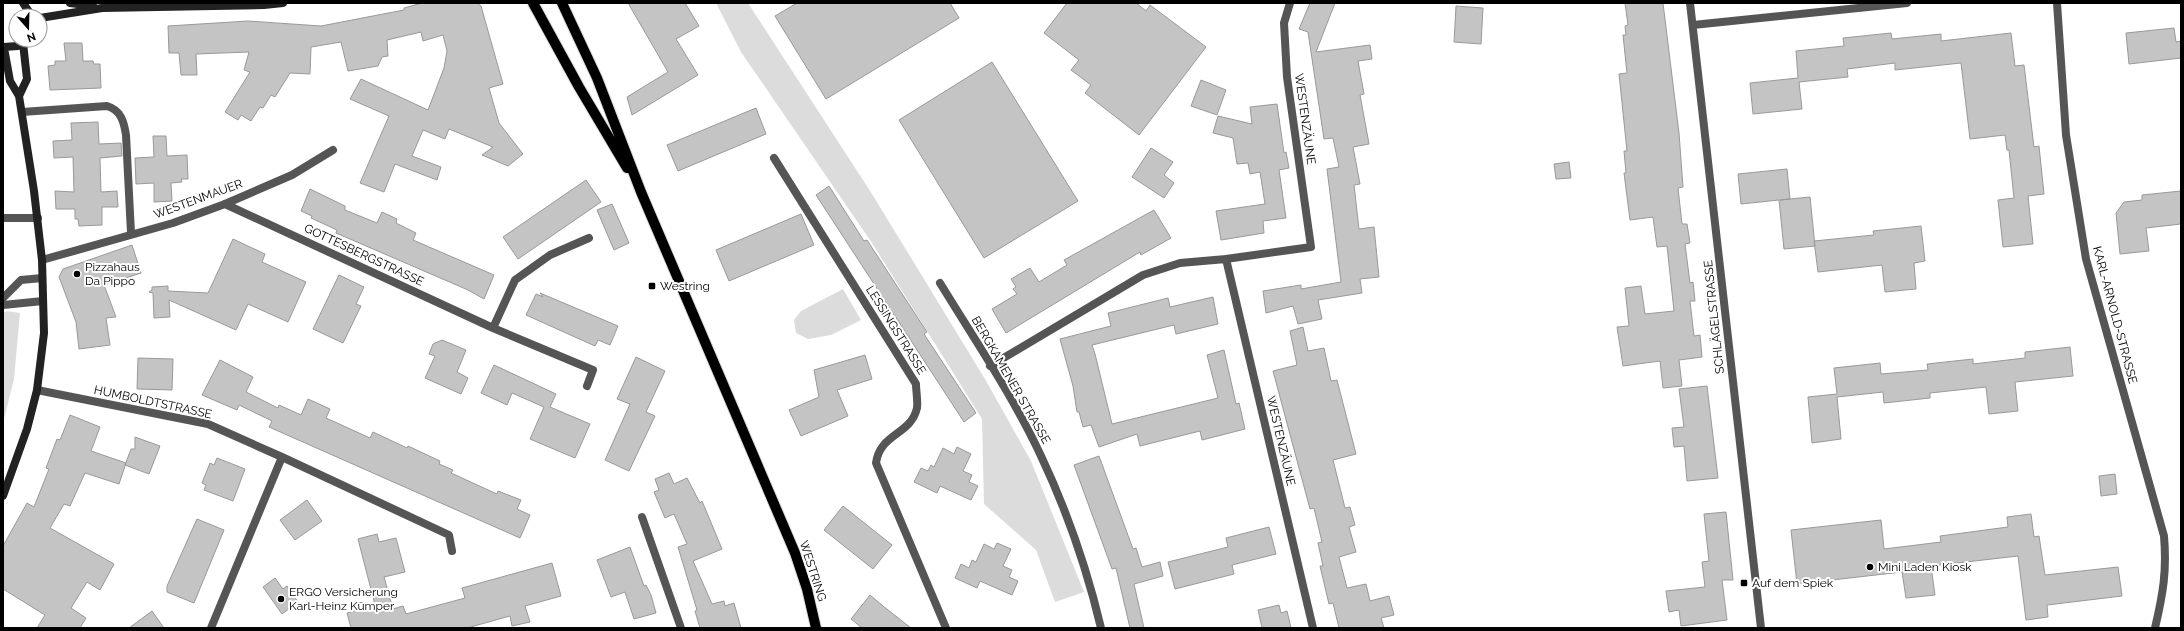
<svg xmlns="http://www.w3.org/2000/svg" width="2184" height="631" viewBox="0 0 2184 631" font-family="Raleway,sans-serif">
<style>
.green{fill:#dcdcdc}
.building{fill:#c4c4c4;stroke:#999}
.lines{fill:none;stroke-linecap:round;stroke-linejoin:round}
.primary-casing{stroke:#dbdbdb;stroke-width:12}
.street{stroke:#555;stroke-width:8}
.secondary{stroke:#222;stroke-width:8}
.primary{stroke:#000;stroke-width:10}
.poi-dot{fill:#000;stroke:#fff;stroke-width:1.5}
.labels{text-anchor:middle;stroke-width:4;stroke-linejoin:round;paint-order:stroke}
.street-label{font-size:12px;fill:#000;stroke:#fff}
.poi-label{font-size:12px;fill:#000;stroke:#fff;text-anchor:start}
</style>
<rect width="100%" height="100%" fill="#fff"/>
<path class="green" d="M 716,3 L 748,3 L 872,194 L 985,379 L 1031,461 L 1084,592 L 1055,602 L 1036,550 L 984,504 L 982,419 L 872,243 L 741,52 Z
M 843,289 L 861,320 L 831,335 L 808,339 L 796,333 L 794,320 L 801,311 Z
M 7,311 L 20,313 L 14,379 L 3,423 L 3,313 Z"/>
<path class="building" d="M 422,3 L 477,3 L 481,6 L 503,84 L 489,88 L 499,123 L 523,154 L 508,166 L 482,155 L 493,147 L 449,129 L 445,139 L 423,130 L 412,156 L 441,167 L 437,180 L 395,164 L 384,192 L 360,183 L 389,116 L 350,99 L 361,79 L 428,110 L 444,68 L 447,51 L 443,35 L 423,41 L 421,32 L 387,40 L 388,56 L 382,57 L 378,66 L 348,71 L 341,42 L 311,47 L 310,74 L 290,73 L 275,97 L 271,95 L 263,108 L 260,107 L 251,121 L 241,115 L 238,120 L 225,112 L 250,72 L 244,70 L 249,52 L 196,54 L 197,75 L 181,75 L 179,53 L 169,53 L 168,26 L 248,21 L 321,26 L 404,10 L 404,8 Z
M 628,3 L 685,3 L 699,26 L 676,39 L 698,75 L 632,115 L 627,97 L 668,72 Z
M 797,3 L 950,3 L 959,18 L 826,99 L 775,16 Z
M 1067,3 L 1136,3 L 1146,11 L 1150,5 L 1206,47 L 1139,135 L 1085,93 L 1091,85 L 1071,70 L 1079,60 L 1044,33 Z
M 1310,3 L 1335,3 L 1316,52 L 1370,45 L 1372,59 L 1358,61 L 1364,94 L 1360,95 L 1369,144 L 1353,147 L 1360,184 L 1354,185 L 1359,229 L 1374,227 L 1379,277 L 1360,279 L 1362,293 L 1318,300 L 1322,319 L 1298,324 L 1293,306 L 1266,313 L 1263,291 L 1301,285 L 1301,289 L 1341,282 L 1327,169 L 1339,167 L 1333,138 L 1324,139 L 1308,32 L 1299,29 Z
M 1625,3 L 1663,3 L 1679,133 L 1683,187 L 1678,188 L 1682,224 L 1687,224 L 1690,243 L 1685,244 L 1690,283 L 1693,282 L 1695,301 L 1690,301 L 1694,336 L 1700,335 L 1702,357 L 1679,360 L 1682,386 L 1663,388 L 1660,361 L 1623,366 L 1617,327 L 1629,326 L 1625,288 L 1641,286 L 1645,314 L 1674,311 L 1667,246 L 1657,247 L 1653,217 L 1630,220 L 1624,173 L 1626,173 L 1624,151 L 1627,151 L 1619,74 L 1627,73 L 1623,35 L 1626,35 L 1625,26 L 1628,25 Z
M 1456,6 L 1483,8 L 1481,44 L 1454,42 Z
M 2174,28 L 2176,42 L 2181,41 L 2181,58 L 2129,64 L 2126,33 Z
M 1891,33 L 1892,39 L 1941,34 L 1941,41 L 2011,33 L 2015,66 L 2024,65 L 2034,147 L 2039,146 L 2044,194 L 2028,196 L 2033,244 L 2003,247 L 1998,200 L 2014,198 L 2009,150 L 2007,150 L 2005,135 L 1970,139 L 1961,63 L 1895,70 L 1895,63 L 1847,69 L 1848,77 L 1799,82 L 1802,109 L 1753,114 L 1750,83 L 1798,78 L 1796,51 L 1844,46 L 1843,38 Z
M 64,43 L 82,43 L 83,61 L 93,61 L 94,64 L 100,64 L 101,88 L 50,90 L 48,66 L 55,65 L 55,61 L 66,61 Z
M 992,62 L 1078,201 L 984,258 L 899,120 Z
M 1201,80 L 1226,90 L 1217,115 L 1191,106 Z
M 1277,104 L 1284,153 L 1286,152 L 1289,168 L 1279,170 L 1286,218 L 1263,221 L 1264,233 L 1221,240 L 1216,211 L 1265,204 L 1260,172 L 1250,174 L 1248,163 L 1237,164 L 1233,138 L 1213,133 L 1218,116 L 1252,124 L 1250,107 Z
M 756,108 L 766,134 L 678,171 L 667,145 Z
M 98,122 L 99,144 L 121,143 L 122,156 L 100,158 L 101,192 L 117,191 L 118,207 L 102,207 L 102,225 L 79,226 L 78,219 L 75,219 L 75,209 L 56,209 L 55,191 L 74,192 L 73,157 L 54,158 L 53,141 L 72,140 L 71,123 Z
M 153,136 L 166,136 L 167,156 L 187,155 L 188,179 L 181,179 L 182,182 L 171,183 L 172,201 L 154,202 L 154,183 L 136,184 L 135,158 L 154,157 Z
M 1151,148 L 1173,162 L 1164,175 L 1174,183 L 1164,198 L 1132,177 Z
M 1569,162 L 1571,178 L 1556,179 L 1554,164 Z
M 1787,169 L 1790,199 L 1780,200 L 1810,197 L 1815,246 L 1784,249 L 1779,200 L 1741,204 L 1738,174 Z
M 586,180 L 601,202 L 518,259 L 503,237 Z
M 829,186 L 864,241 L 867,240 L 927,332 L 924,334 L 976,413 L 964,422 L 816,195 Z
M 310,189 L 345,206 L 345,210 L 377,223 L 382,212 L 397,219 L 396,223 L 416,233 L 413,240 L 494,275 L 484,299 L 468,290 L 336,233 L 337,230 L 311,218 L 312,216 L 301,211 Z
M 2181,191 L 2181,224 L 2146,228 L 2149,251 L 2120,254 L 2116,213 L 2124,202 L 2142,200 L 2142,195 Z
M 612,204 L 629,243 L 614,250 L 597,210 Z
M 1154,210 L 1171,238 L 1141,255 L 1140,252 L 1006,333 L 992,309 L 1017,294 L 1013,289 L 1016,287 L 1011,279 L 1030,268 L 1039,282 L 1067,265 L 1064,260 Z
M 801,214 L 814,245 L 729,281 L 716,250 Z
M 1921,226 L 1925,261 L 1914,263 L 1916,289 L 1885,292 L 1882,265 L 1818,272 L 1814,241 L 1874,235 L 1873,231 Z
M 233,239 L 265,254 L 262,262 L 306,282 L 288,322 L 248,304 L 236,330 L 169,300 L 170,317 L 154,318 L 153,293 L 149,292 L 152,290 L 152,287 L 168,286 L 168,291 L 208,293 Z
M 132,245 L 141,273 L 104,285 L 116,317 L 106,318 L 110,345 L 79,349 L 76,322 L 59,277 L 63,269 Z
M 339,275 L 364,287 L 356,304 L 361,306 L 343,343 L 313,329 Z
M 540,293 L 618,326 L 610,345 L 598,340 L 595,346 L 526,315 L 536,294 L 543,297 Z
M 1213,297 L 1218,324 L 1176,334 L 1174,325 L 1092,345 L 1095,354 L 1112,424 L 1218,398 L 1207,355 L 1224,350 L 1236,404 L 1239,403 L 1245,429 L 1202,440 L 1200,431 L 1140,446 L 1137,434 L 1099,447 L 1091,425 L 1083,427 L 1079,412 L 1077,412 L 1073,386 L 1060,339 L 1111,326 L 1108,313 L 1168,298 L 1170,307 Z
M 1303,327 L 1308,351 L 1324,348 L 1331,381 L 1337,380 L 1356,454 L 1333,460 L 1345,508 L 1350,507 L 1355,525 L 1349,527 L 1356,552 L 1339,557 L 1347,588 L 1366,584 L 1370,601 L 1389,596 L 1394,615 L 1381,618 L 1384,628 L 1339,628 L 1333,603 L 1329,604 L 1320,566 L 1323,566 L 1318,543 L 1322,542 L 1314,508 L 1310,509 L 1273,371 L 1297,365 L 1290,331 Z
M 442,340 L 466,350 L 457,372 L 468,378 L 461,394 L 425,378 L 435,356 L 429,354 L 433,344 Z
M 2070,347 L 2073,376 L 2015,382 L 2018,411 L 1989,414 L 1986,387 L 1930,393 L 1930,398 L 1884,403 L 1883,392 L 1837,397 L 1841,439 L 1812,443 L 1808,397 L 1837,394 L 1834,368 L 1880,363 L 1881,374 L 1928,370 L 1927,364 L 1973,359 L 1973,364 L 2025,358 L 2025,352 Z
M 865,355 L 872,379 L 837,390 L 848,416 L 801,436 L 789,410 L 819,397 L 814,370 Z
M 636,357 L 665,371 L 646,412 L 655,416 L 629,471 L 605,460 L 630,404 L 617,399 Z
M 138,358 L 173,359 L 172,390 L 137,389 Z
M 220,360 L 253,377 L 246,392 L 278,408 L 279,405 L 301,415 L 308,399 L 330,409 L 326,418 L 370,438 L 373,432 L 407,448 L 408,446 L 440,461 L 439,464 L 453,470 L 451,473 L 497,494 L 498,491 L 521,500 L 517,509 L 530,515 L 520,538 L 269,427 L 272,421 L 239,405 L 237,410 L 202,395 Z
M 494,365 L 556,394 L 550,407 L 590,424 L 575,458 L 530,439 L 544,407 L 512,393 L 507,405 L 481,393 Z
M 1707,386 L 1718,478 L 1687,481 L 1684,446 L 1674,447 L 1672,428 L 1684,427 L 1679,389 Z
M 70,415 L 100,427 L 91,451 L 126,463 L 119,484 L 85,473 L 70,506 L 64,504 L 50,528 L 114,564 L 100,590 L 87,582 L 71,608 L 86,618 L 80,628 L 37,628 L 45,615 L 3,589 L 3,546 L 27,503 L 34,507 L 49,469 L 46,468 L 57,439 L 60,440 Z
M 135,437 L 160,446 L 149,474 L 125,465 L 131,449 L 135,449 Z
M 957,447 L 971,454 L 963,471 L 972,475 L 969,482 L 978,486 L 971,500 L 940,486 L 937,493 L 914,482 L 921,468 L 928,471 L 931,465 L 934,467 L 943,448 L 954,454 Z
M 1099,456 L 1133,549 L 1136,548 L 1142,567 L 1160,562 L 1163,576 L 1134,584 L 1144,628 L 1130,628 L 1116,568 L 1112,569 L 1074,465 Z
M 217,458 L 245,469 L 233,501 L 204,490 L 206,485 L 202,483 L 210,463 L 214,465 Z
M 669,473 L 674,484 L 687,478 L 700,503 L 702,501 L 722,549 L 693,561 L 712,604 L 724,601 L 725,606 L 734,603 L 741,628 L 700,628 L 695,611 L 697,610 L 678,547 L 687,544 L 674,514 L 665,518 L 654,492 L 659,490 L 655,479 Z
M 2115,474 L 2117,494 L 2101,496 L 2099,476 Z
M 307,500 L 322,521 L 295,540 L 280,520 Z
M 843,506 L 892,545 L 873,569 L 824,530 Z
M 1726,512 L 1733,580 L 1722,580 L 1727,620 L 1681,626 L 1679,610 L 1669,612 L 1666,591 L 1705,587 L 1702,562 L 1709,561 L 1704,514 Z
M 2031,514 L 2034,537 L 2039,536 L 2045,575 L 2118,567 L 2122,596 L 2047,605 L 2048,617 L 2026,620 L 2018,556 L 1931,566 L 1935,595 L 1906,598 L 1902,572 L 1797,584 L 1791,530 L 1881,520 L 1884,549 L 1941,542 L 1940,536 L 2008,527 L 2007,517 Z
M 197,519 L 224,530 L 194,603 L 167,592 L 167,586 Z
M 1269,527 L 1276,554 L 1232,565 L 1234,574 L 1175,589 L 1168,562 L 1228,547 L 1226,538 Z
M 377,534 L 379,542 L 396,538 L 405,572 L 384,577 L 393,609 L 403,606 L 406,614 L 465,598 L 462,588 L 552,563 L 561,596 L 525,606 L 530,622 L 512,626 L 510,616 L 467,628 L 351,628 L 347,613 L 375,605 L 358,539 Z
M 997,543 L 1011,549 L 1003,566 L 1012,570 L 1009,577 L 1018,581 L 1012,595 L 980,581 L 977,588 L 955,578 L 961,564 L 969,568 L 972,560 L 976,562 L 984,544 L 994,549 Z
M 630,547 L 644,586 L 646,585 L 651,595 L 656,613 L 634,619 L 625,592 L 611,597 L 597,560 Z
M 275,578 L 283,589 L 287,586 L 298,602 L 282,614 L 263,587 Z
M 870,595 L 883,606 L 911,628 L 862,628 L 851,619 Z
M 1279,605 L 1281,613 L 1287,611 L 1291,628 L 1262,628 L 1258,610 Z
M 152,611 L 164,628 L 129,628 Z"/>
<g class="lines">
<defs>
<path id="primary" d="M 533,3 L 579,87 L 627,168
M 562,3 L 597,78 L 641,192 L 795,553 L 807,589 L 816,628"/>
</defs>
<use href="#primary" class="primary-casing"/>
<path class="street" d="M 1690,3 L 1761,628
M 2057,3 L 2066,135 L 2086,259 L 2164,536 C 2167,571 2163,594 2155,628
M 1693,25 L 1907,3
M 22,112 L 107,106 C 121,110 124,122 126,135 L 131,233
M 774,158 L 916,384 C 916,391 918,401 917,408 C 911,435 880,433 876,463 L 946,628
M 225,204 L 493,328 L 593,370 L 587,386
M 3,218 L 38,218
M 1226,259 L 1313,628
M 42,260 L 173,223 L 225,204 L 292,175 L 333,150
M 940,283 C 975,340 1013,396 1041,456 C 1067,511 1087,569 1101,628
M 3,298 L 21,280 L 42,278
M 3,305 L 43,301
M 493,328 L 515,280 L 550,255 L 589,238
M 990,366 L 1143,275 L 1180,263 L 1226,259 L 1311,247 L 1287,77 L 1284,23 L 1290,3
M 37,390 L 208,424 L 282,457 L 449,535 L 452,551
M 642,517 L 681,628
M 211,628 L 282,457"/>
<path class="secondary" d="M 23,3 L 32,16
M 70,3 L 93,6
M 40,18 L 102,8 L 264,5 L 283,3
M 3,47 L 18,46 L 26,40
M 19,96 L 27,79 L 23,43
M 3,496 L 27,429 L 37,390 L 44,333 L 42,260 L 34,191 L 19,96 L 10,81 L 4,48"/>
<use href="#primary" class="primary"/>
</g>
<g class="poi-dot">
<circle cx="77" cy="274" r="4"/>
<rect x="648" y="282" width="8" height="8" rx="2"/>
<circle cx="1870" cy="567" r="4"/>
<rect x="1740" y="579" width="8" height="8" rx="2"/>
<circle cx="281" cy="599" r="4"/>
</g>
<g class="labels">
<g class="street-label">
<text transform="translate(1305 119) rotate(82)" y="4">WESTENZÄUNE</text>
<text transform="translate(198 199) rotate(-20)" y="4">WESTENMAUER</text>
<text transform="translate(364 255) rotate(25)" y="4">GOTTESBERGSTRASSE</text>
<text transform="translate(2115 315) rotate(75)" y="4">KARL-ARNOLD-STRASSE</text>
<text transform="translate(1714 317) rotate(-96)" y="4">SCHLÄGELSTRASSE</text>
<text transform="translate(896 330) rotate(58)" y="4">LESSINGSTRASSE</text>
<text transform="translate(1011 380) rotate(60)" y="4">BERGKAMENER STRASSE</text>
<text transform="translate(153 402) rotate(12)" y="4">HUMBOLDTSTRASSE</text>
<text transform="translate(1281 441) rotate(77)" y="4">WESTENZÄUNE</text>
<text transform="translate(813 571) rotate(72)" y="4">WESTRING</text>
</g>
<g class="poi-label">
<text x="85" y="271">Pizzahaus<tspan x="85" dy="14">Da Pippo</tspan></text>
<text x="660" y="290">Westring</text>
<text x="1878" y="571">Mini Laden Kiosk</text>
<text x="1752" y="587">Auf dem Spiek</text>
<text x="289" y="596">ERGO Versicherung<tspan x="289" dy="14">Karl-Heinz Kümper</tspan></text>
</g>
</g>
<rect width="2184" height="631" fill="none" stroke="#000000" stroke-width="8"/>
<g transform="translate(28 28) rotate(160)"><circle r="19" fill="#ffffff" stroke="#999999"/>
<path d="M0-3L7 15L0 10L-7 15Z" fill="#000000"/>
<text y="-6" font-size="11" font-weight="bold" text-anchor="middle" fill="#000000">N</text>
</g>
</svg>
